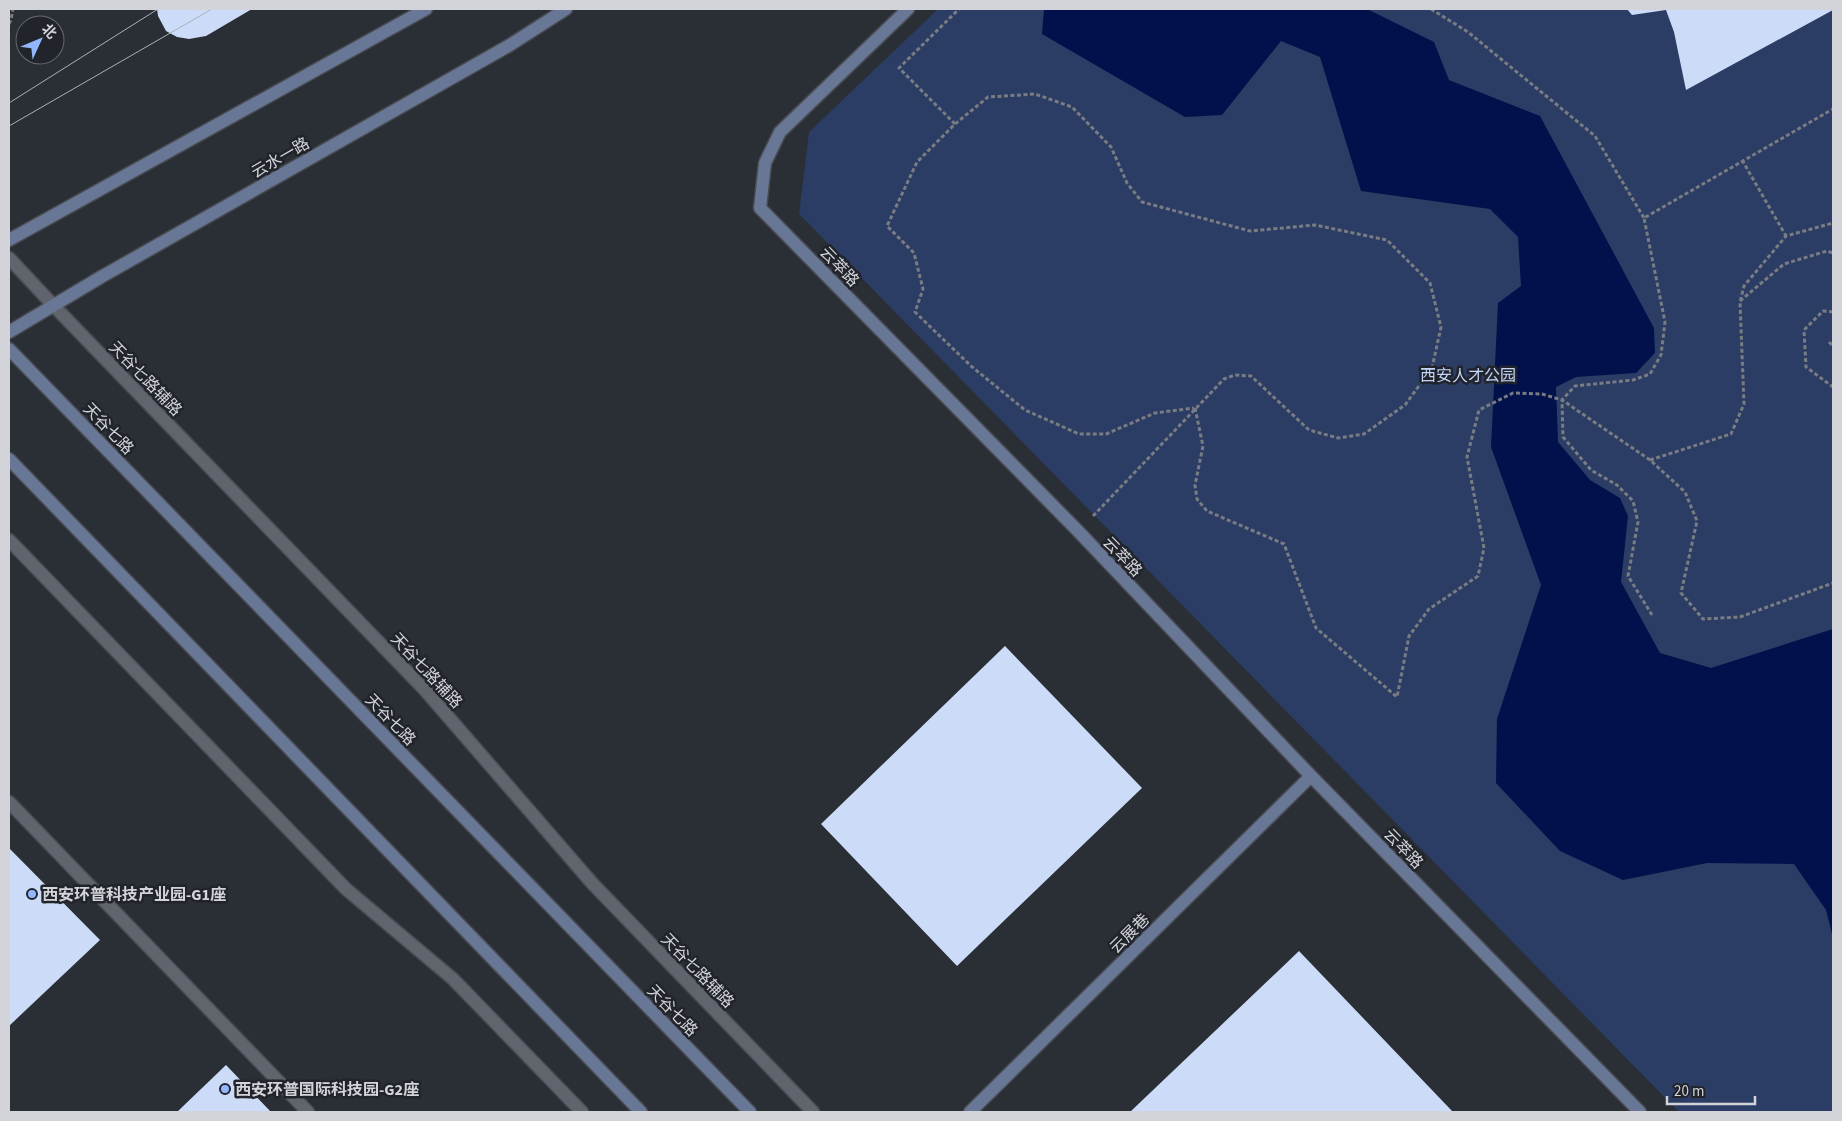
<svg xmlns="http://www.w3.org/2000/svg" width="1842" height="1121" viewBox="0 0 1842 1121" font-family="'Source Sans 3','Noto Sans SC',sans-serif">
<style>
.green{fill:#2b3d64}
.water{fill:#01114b}
.building{fill:#ccdbf8}
.lines{fill:none;stroke-linecap:round;stroke-linejoin:round}
.street-casing{stroke:#484b51;stroke-width:15}
.secondary-casing{stroke:#484b51;stroke-width:15}
.path{stroke:#797c82;stroke-width:3;stroke-dasharray:4 2.5;stroke-linecap:butt}
.street{stroke:#60646c;stroke-width:12}
.secondary{stroke:#687795;stroke-width:12}
.tram{stroke:#adafb5;stroke-width:1}
.poi-dot{fill:#93b7fd;stroke:#21242b;stroke-width:2}
.labels{text-anchor:middle;stroke-width:5;stroke-linejoin:round;paint-order:stroke}
.street-label{font-size:16px;fill:#d2d4d9;stroke:#21242b}
.park-label{font-size:16px;fill:#c2d5fa;stroke:#21242b}
.poi-label{font-size:16px;font-weight:bold;fill:#d2d4d9;stroke:#21242b;text-anchor:start}
</style>
<rect width="100%" height="100%" fill="#2a2e35"/>
<path class="green" d="M 938,9 L 1833,9 L 1833,1112 L 1679,1112 L 799,214 L 809,132 Z"/>
<path class="water" d="M 1044,9 L 1367,9 L 1434,42 L 1449,80 L 1540,116 L 1654,328 L 1655,353 L 1636,373 L 1576,377 L 1556,387 L 1558,442 L 1590,480 L 1620,498 L 1628,516 L 1621,582 L 1660,653 L 1711,668 L 1833,629 L 1833,938 L 1826,910 L 1794,864 L 1707,863 L 1623,880 L 1560,851 L 1496,783 L 1497,719 L 1541,585 L 1491,447 L 1498,303 L 1521,286 L 1518,237 L 1490,209 L 1361,191 L 1320,57 L 1281,41 L 1222,115 L 1185,117 L 1042,34 Z"/>
<path class="building" d="M 157,9 L 252,9 L 206,36 L 189,39 L 177,37 L 166,31 L 158,16 Z
M 1627,9 L 1833,9 L 1833,10 L 1686,90 L 1674,32 L 1666,10 L 1632,15 Z
M 1005,646 L 1142,788 L 957,966 L 821,824 Z
M 9,848 L 100,940 L 9,1026 Z
M 1299,951 L 1453,1112 L 1130,1112 Z
M 226,1065 L 271,1112 L 177,1112 Z"/>
<g class="lines">
<defs>
<path id="street" d="M 9,258 L 53,305 L 425,690 L 592,883 L 813,1112
M 9,540 L 346,889 L 453,979 L 582,1112
M 9,802 L 308,1112"/>
<path id="secondary" d="M 908,9 L 780,132 L 765,163 L 760,208 L 1078,531 L 1311,776 L 1640,1112
M 9,240 L 426,9
M 9,332 L 101,277 L 510,45 L 566,9
M 9,349 L 750,1112
M 9,459 L 641,1112
M 970,1112 L 1311,776"/>
</defs>
<use href="#street" class="street-casing"/>
<use href="#secondary" class="secondary-casing"/>
<path class="path" d="M 1431,9 L 1468,32 L 1595,136 L 1644,218
M 9,24 L 11,20 L 13,9
M 955,124 L 899,68 L 959,9
M 1742,160 L 1786,236
M 1740,301 L 1784,264 L 1827,251 L 1833,253
M 1833,312 L 1823,311 L 1804,330 L 1806,367 L 1833,387
M 1829,342 L 1833,346
M 1195,408 L 1203,446 L 1195,485 L 1197,499 L 1207,511 L 1284,544 L 1316,628 L 1397,697 L 1409,636 L 1429,609 L 1478,576 L 1484,548 L 1467,457 L 1479,410 L 1513,393 L 1542,394 L 1562,400 L 1650,460 L 1685,492 L 1697,521 L 1681,593 L 1703,619 L 1740,617 L 1833,583
M 1650,460 L 1731,434 L 1744,404 L 1740,302 L 1744,286 L 1786,236 L 1833,223
M 1093,516 L 1224,379 L 1235,375 L 1251,376 L 1309,430 L 1338,438 L 1364,434 L 1405,405 L 1432,368 L 1441,327 L 1430,283 L 1387,240 L 1315,225 L 1250,231 L 1142,202 L 1127,183 L 1111,147 L 1072,107 L 1035,94 L 988,97 L 955,124 L 917,162 L 887,226 L 914,253 L 923,289 L 915,312 L 971,366 L 1025,410 L 1079,434 L 1106,434 L 1155,413 L 1194,408
M 1652,615 L 1628,576 L 1638,522 L 1633,501 L 1617,485 L 1591,470 L 1563,437 L 1562,400 L 1575,386 L 1633,380 L 1650,374 L 1661,355 L 1665,322 L 1644,218 L 1833,109"/>
<use href="#street" class="street"/>
<use href="#secondary" class="secondary"/>
<path class="tram" d="M 9,103 L 158,9
M 9,126 L 212,9"/>
</g>
<g class="poi-dot">
<circle cx="32" cy="894" r="5"/>
<circle cx="225" cy="1089" r="5"/>
</g>
<g class="labels">
<g class="street-label">
<text transform="translate(280 157) rotate(-30)" y="6">云水一路</text>
<text transform="translate(840 266) rotate(46)" y="6">云萃路</text>
<text transform="translate(146 378) rotate(46)" y="6">天谷七路辅路</text>
<text transform="translate(109 428) rotate(46)" y="6">天谷七路</text>
<text transform="translate(1123 556) rotate(46)" y="6">云萃路</text>
<text transform="translate(427 670) rotate(47)" y="6">天谷七路辅路</text>
<text transform="translate(391 719) rotate(46)" y="6">天谷七路</text>
<text transform="translate(1404 848) rotate(46)" y="6">云萃路</text>
<text transform="translate(1129 933) rotate(-45)" y="6">云展巷</text>
<text transform="translate(698 970) rotate(46)" y="6">天谷七路辅路</text>
<text transform="translate(673 1010) rotate(46)" y="6">天谷七路</text>
</g>
<g class="park-label">
<text x="1468" y="381">西安人才公园</text>
</g>
<g class="poi-label">
<text x="42" y="900">西安环普科技产业园-G1座</text>
<text x="235" y="1095">西安环普国际科技园-G2座</text>
</g>
</g>
<rect width="1842" height="1121" fill="none" stroke="#d2d4d9" stroke-width="20"/>
<g transform="translate(40 40) rotate(46)"><circle r="24" fill="#21242b" stroke="#686a71"/>
<path d="M0-4L9 19L0 12L-9 19Z" fill="#93b7fd"/>
<text y="-8" font-size="14" font-weight="bold" text-anchor="middle" fill="#d2d4d9">北</text>
</g>
<path d="M1667 1096v8h88v-8" fill="none" stroke="#d2d4d9" stroke-width="2.5"/>
<text x="1674" y="1096" font-size="15" fill="#d2d4d9" stroke="#21242b" stroke-width="4" paint-order="stroke">20 m</text>
</svg>
